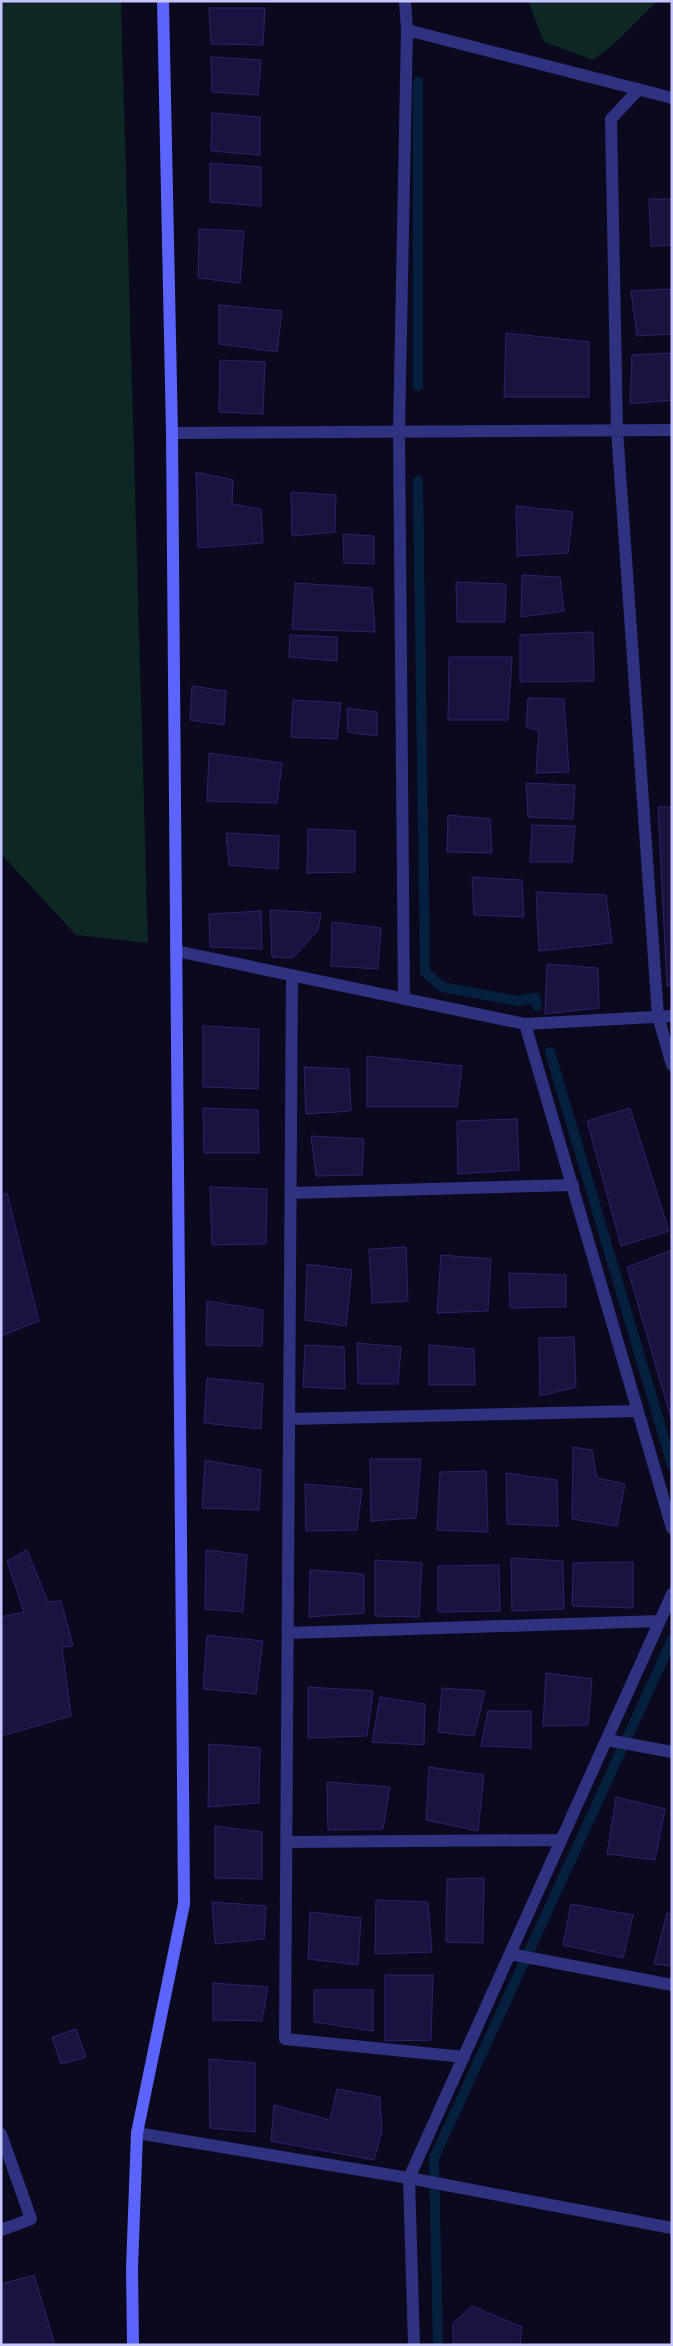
<svg xmlns="http://www.w3.org/2000/svg" width="673" height="2346" viewBox="0 0 673 2346" font-family="Commissioner,sans-serif">
<style>
.green{fill:#0c2724}
.lines{fill:none;stroke-linecap:round;stroke-linejoin:round}
.stream{stroke:#051f3f;stroke-width:10}
.building{fill:#191340;stroke:#2c226e}
.lane{stroke:#2f3181;stroke-width:12}
.street{stroke:#2f3181;stroke-width:12}
.secondary{stroke:#5c63ff;stroke-width:12}
</style>
<rect width="100%" height="100%" fill="#0b091d"/>
<path class="green" d="M 1,1 L 121,1 L 148,943 L 76,935 L 1,854 Z
M 528,1 L 657,1 L 614,44 L 593,60 L 544,42 Z"/>
<g class="lines">
<path class="stream" d="M 418,386 L 418,82
M 418,481 L 425,972 L 442,987 L 518,1001 L 535,998 L 537,1006
M 550,1052 L 672,1465
M 438,2345 L 434,2158 L 672,1640"/>
</g>
<path class="building" d="M 209,8 L 265,8 L 263,45 L 211,44 Z
M 211,57 L 261,60 L 258,95 L 212,92 Z
M 212,113 L 260,117 L 260,155 L 211,151 Z
M 210,163 L 261,167 L 261,206 L 210,202 Z
M 649,199 L 672,199 L 672,245 L 651,246 Z
M 199,229 L 244,231 L 240,283 L 198,278 Z
M 672,289 L 672,334 L 637,336 L 631,291 Z
M 219,305 L 282,311 L 277,352 L 219,344 Z
M 506,333 L 589,342 L 589,397 L 504,397 Z
M 672,353 L 672,400 L 630,404 L 632,355 Z
M 220,360 L 265,362 L 263,414 L 219,412 Z
M 196,472 L 233,480 L 232,504 L 261,509 L 263,543 L 198,548 Z
M 291,492 L 336,495 L 335,532 L 292,536 Z
M 516,506 L 573,512 L 568,553 L 517,556 Z
M 343,534 L 374,536 L 374,564 L 344,563 Z
M 522,575 L 560,577 L 564,611 L 521,617 Z
M 456,582 L 506,584 L 505,622 L 457,622 Z
M 295,583 L 372,588 L 375,632 L 292,629 Z
M 593,632 L 594,681 L 520,682 L 520,635 Z
M 290,635 L 337,637 L 337,661 L 289,657 Z
M 449,657 L 512,657 L 508,720 L 448,720 Z
M 192,686 L 226,691 L 224,725 L 190,720 Z
M 528,698 L 564,699 L 569,772 L 536,773 L 539,731 L 526,727 Z
M 293,700 L 341,703 L 337,739 L 291,737 Z
M 347,708 L 377,712 L 377,736 L 348,732 Z
M 209,753 L 282,763 L 277,803 L 207,801 Z
M 526,783 L 575,785 L 573,819 L 528,817 Z
M 658,807 L 672,807 L 672,986 L 667,986 Z
M 448,815 L 490,819 L 492,853 L 447,852 Z
M 532,825 L 575,826 L 572,862 L 530,862 Z
M 308,829 L 355,831 L 355,872 L 307,873 Z
M 226,833 L 279,836 L 278,869 L 229,865 Z
M 472,877 L 522,880 L 524,917 L 474,915 Z
M 536,892 L 606,895 L 612,943 L 539,951 Z
M 270,910 L 321,913 L 318,930 L 293,958 L 272,957 Z
M 261,911 L 262,949 L 210,947 L 209,914 Z
M 332,922 L 381,928 L 378,969 L 331,966 Z
M 547,964 L 598,968 L 599,1008 L 545,1014 Z
M 203,1026 L 259,1029 L 258,1089 L 203,1087 Z
M 367,1056 L 462,1066 L 457,1107 L 367,1107 Z
M 304,1067 L 349,1069 L 351,1111 L 306,1114 Z
M 203,1108 L 258,1110 L 259,1153 L 204,1153 Z
M 630,1108 L 669,1231 L 621,1246 L 587,1121 Z
M 517,1119 L 519,1170 L 458,1174 L 457,1121 Z
M 311,1136 L 364,1139 L 362,1175 L 316,1176 Z
M 210,1187 L 267,1189 L 266,1244 L 212,1245 Z
M 7,1193 L 39,1321 L 1,1336 L 1,1196 Z
M 406,1247 L 408,1301 L 372,1303 L 369,1249 Z
M 672,1250 L 672,1418 L 671,1418 L 627,1267 Z
M 441,1255 L 491,1259 L 488,1311 L 437,1313 Z
M 307,1264 L 352,1270 L 346,1326 L 305,1320 Z
M 509,1273 L 566,1275 L 566,1307 L 510,1308 Z
M 207,1301 L 263,1310 L 262,1346 L 206,1345 Z
M 574,1337 L 576,1387 L 540,1396 L 539,1338 Z
M 357,1343 L 401,1347 L 398,1384 L 358,1384 Z
M 305,1345 L 344,1347 L 345,1389 L 303,1387 Z
M 429,1345 L 474,1349 L 475,1385 L 429,1385 Z
M 207,1378 L 263,1384 L 261,1429 L 204,1423 Z
M 573,1447 L 592,1450 L 597,1478 L 625,1484 L 617,1526 L 572,1519 Z
M 370,1459 L 421,1459 L 416,1518 L 371,1521 Z
M 205,1460 L 261,1470 L 259,1510 L 202,1508 Z
M 486,1471 L 488,1532 L 437,1530 L 440,1472 Z
M 506,1473 L 557,1480 L 558,1526 L 507,1524 Z
M 305,1484 L 362,1489 L 357,1530 L 306,1531 Z
M 27,1550 L 48,1602 L 61,1601 L 73,1646 L 62,1647 L 71,1716 L 1,1736 L 1,1617 L 24,1612 L 7,1561 Z
M 206,1550 L 247,1555 L 243,1612 L 205,1609 Z
M 511,1558 L 563,1561 L 564,1609 L 512,1611 Z
M 375,1560 L 422,1563 L 419,1617 L 375,1616 Z
M 633,1562 L 633,1608 L 572,1606 L 573,1563 Z
M 499,1565 L 500,1611 L 438,1612 L 438,1566 Z
M 310,1570 L 364,1574 L 364,1613 L 309,1617 Z
M 207,1635 L 263,1641 L 256,1694 L 203,1689 Z
M 546,1673 L 592,1679 L 588,1725 L 543,1726 Z
M 308,1687 L 373,1691 L 367,1736 L 308,1738 Z
M 442,1688 L 485,1691 L 474,1736 L 438,1732 Z
M 380,1697 L 425,1704 L 424,1745 L 372,1742 Z
M 488,1711 L 531,1711 L 531,1748 L 481,1746 Z
M 209,1744 L 260,1748 L 259,1803 L 208,1807 Z
M 429,1767 L 484,1775 L 478,1831 L 426,1820 Z
M 327,1782 L 390,1787 L 383,1829 L 328,1830 Z
M 616,1797 L 665,1809 L 655,1860 L 607,1854 Z
M 215,1826 L 262,1832 L 262,1879 L 215,1878 Z
M 484,1878 L 483,1943 L 446,1942 L 447,1879 Z
M 376,1900 L 428,1902 L 432,1952 L 375,1954 Z
M 212,1902 L 266,1906 L 264,1939 L 215,1944 Z
M 571,1904 L 633,1915 L 623,1958 L 563,1945 Z
M 310,1912 L 361,1918 L 358,1965 L 308,1959 Z
M 667,1913 L 672,1914 L 672,1966 L 654,1964 Z
M 385,1975 L 433,1975 L 431,2040 L 385,2041 Z
M 213,1983 L 268,1987 L 262,2021 L 213,2020 Z
M 314,1990 L 373,1990 L 373,2031 L 314,2022 Z
M 76,2029 L 86,2057 L 61,2064 L 52,2037 Z
M 209,2059 L 255,2063 L 255,2132 L 210,2128 Z
M 337,2089 L 380,2097 L 382,2131 L 374,2160 L 271,2141 L 274,2105 L 330,2120 Z
M 34,2275 L 55,2345 L 1,2345 L 1,2284 Z
M 472,2306 L 522,2327 L 520,2345 L 453,2345 L 453,2323 Z"/>
<g class="lines">
<path class="lane" d="M 1,2134 L 31,2219 L 1,2230"/>
<path class="street" d="M 407,30 L 672,98
M 639,89 L 611,119 L 617,430 L 658,1016 L 672,1065
M 172,433 L 672,430
M 176,951 L 525,1024 L 672,1016
M 292,975 L 285,2039 L 464,2057
M 404,999 L 399,431 L 407,30 L 405,1
M 525,1024 L 672,1528
M 291,1193 L 573,1185
M 289,1419 L 638,1411
M 288,1633 L 660,1621
M 607,1740 L 672,1752
M 287,1842 L 561,1840
M 510,1954 L 672,1985
M 137,2133 L 409,2178 L 672,2228
M 414,2345 L 409,2178 L 672,1594"/>
<path class="secondary" d="M 133,2345 L 132,2268 L 137,2133 L 184,1904 L 172,433 L 163,1"/>
</g>
<rect width="673" height="2346" fill="none" stroke="#c7c5ff" stroke-width="5"/>
</svg>
